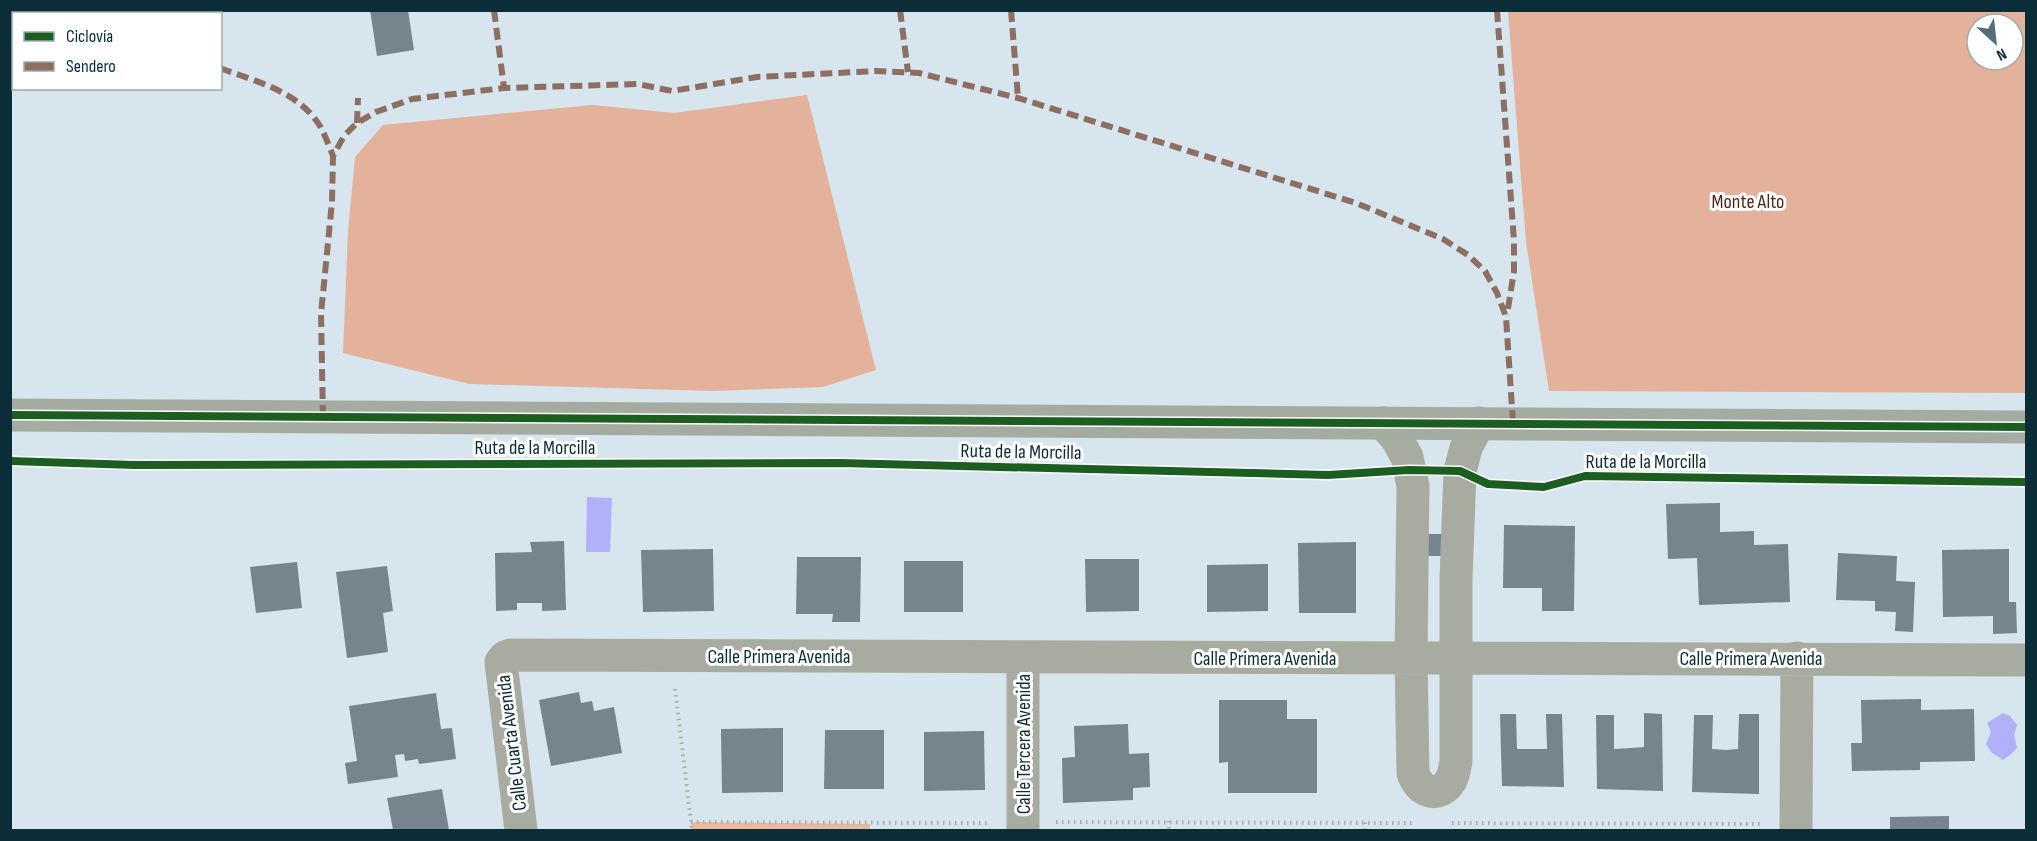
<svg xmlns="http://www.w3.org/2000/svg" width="2037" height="841" viewBox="0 0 2037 841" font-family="'Sofia Sans Condensed',sans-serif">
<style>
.green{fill:#ebb8a0}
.forest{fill:#e4b19a;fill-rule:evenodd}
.water{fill:#b0b1f9}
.building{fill:#75848d}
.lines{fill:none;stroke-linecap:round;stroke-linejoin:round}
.path{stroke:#a7ada6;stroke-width:4;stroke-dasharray:1.5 4.5;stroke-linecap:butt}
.minor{stroke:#a8aca0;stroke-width:33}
.secondary{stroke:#a5aba1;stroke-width:33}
.quiet{stroke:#8d6e63;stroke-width:6;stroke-dasharray:12 6;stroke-linecap:butt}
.cycleway-casing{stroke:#fff;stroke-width:11}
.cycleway{stroke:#1b5e20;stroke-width:8}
.labels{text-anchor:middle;stroke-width:6;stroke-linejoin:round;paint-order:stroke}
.park-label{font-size:20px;fill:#522814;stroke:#fff}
.street-label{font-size:20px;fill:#0b2d38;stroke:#fff}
</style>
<rect width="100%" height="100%" fill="#d7e6ee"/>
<path class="green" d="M 691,822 L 870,824 L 870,830 L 692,830 Z"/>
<path class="forest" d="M 1508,11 L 2026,11 L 2026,393 L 1549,391 L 1526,242 ZM 1977,24 L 2013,24 L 2013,60 L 1977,60 Z
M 807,95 L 876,370 L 823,387 L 713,391 L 469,384 L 343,353 L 348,231 L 355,157 L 383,125 L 592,105 L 674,113 Z"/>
<path class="water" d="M 587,497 L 612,498 L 610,552 L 586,552 Z
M 2003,713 L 2010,716 L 2017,725 L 2014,735 L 2017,748 L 2010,755 L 2003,760 L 1991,752 L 1986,744 L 1991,732 L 1987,723 Z"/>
<path class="building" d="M 370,10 L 408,10 L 414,50 L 377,56 Z
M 1720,503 L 1720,532 L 1754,531 L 1754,545 L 1788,544 L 1790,602 L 1699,605 L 1697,558 L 1668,559 L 1666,504 Z
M 1504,525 L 1575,526 L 1574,611 L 1542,611 L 1542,588 L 1503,588 Z
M 1425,534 L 1450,534 L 1449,556 L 1425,556 Z
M 564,541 L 566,610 L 542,611 L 542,603 L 517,603 L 517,610 L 496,611 L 495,553 L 532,552 L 530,542 Z
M 1356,542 L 1356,613 L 1299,613 L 1298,543 Z
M 713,549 L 714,611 L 643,612 L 641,550 Z
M 2009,549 L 2009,602 L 2016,602 L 2017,633 L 1993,634 L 1993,616 L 1943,617 L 1942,550 Z
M 1838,553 L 1897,556 L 1896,581 L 1915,582 L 1913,632 L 1895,631 L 1896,612 L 1875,611 L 1875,601 L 1836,600 Z
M 797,557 L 861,557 L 860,622 L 832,622 L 833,614 L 796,614 Z
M 1085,559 L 1139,559 L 1139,611 L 1086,612 Z
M 904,561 L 963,561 L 963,612 L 904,612 Z
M 297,562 L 302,608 L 256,613 L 250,567 Z
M 1268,564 L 1268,611 L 1207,612 L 1207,565 Z
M 387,566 L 393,611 L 383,613 L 388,652 L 347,658 L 336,572 Z
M 579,692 L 581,703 L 592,701 L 594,711 L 614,707 L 622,753 L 551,766 L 539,700 Z
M 436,693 L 441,729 L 452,728 L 456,759 L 419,764 L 418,759 L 405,761 L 404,754 L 395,755 L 398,777 L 348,784 L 345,763 L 357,761 L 349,706 Z
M 1921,699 L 1921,710 L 1974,709 L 1975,761 L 1920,762 L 1920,770 L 1852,771 L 1851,743 L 1862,743 L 1861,700 Z
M 1219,700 L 1287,700 L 1287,719 L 1317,719 L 1317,793 L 1228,793 L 1228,762 L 1219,763 Z
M 1644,713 L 1662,714 L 1663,791 L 1597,789 L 1596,715 L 1614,715 L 1614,749 L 1630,748 L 1644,747 Z
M 1500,714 L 1516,714 L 1517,749 L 1547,749 L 1546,714 L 1562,714 L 1564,787 L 1502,786 Z
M 1739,714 L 1759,714 L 1759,794 L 1692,792 L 1694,715 L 1713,715 L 1712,749 L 1726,750 L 1738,749 Z
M 1128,724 L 1129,754 L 1149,753 L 1150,787 L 1133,788 L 1133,800 L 1063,803 L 1062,758 L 1075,757 L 1074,726 Z
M 783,728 L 783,792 L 722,793 L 721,729 Z
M 825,730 L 884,730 L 884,789 L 824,789 Z
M 984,731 L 985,790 L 924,791 L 924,732 Z
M 442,789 L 449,830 L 393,830 L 387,798 Z
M 1949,816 L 1949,830 L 1890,830 L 1890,817 Z"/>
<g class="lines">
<path class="path" d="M 675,689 L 692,830
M 1169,821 L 1169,830
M 691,822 L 991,823
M 1056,822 L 1414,823
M 1452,823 L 1762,824
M 1365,830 L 1365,822"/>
<path class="minor" d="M 1383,423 L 1397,439 L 1407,457 L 1413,486 L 1411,658 L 1413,773 C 1419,792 1439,800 1451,780 C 1454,774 1455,767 1456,761 L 1456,579 L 1460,471 L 1466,448 L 1479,423
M 521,830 L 501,662 L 505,657 L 511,655 L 2026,660
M 1023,830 L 1023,657
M 1796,830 L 1797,658"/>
<path class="secondary" d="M 10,415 L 2026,427"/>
<path class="quiet" d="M 59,10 L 69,14
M 494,10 L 504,88
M 900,10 L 908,72
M 1011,10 L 1018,98
M 1497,10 L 1514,241 L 1514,271 L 1507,315
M 220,68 C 257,82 298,91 320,126 C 325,135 329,146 333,156
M 357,123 L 358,98
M 323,417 L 321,314 L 332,202 L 333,156 L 344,136 L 357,123 L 376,112 L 412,99 L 504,88 L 638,84 L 672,91 L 757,77 L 876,71 L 919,73 L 1018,98 L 1356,203 L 1443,239 L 1468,255 L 1485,271 L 1497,293 L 1506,317 L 1513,423"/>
<defs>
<path id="cycleway" d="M 10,415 L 2026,427
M 10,461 L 135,465 L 840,463 L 1328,475 L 1409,470 L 1460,471 L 1488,484 L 1544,487 L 1585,476 L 2026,482"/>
</defs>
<use href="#cycleway" class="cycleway-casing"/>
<use href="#cycleway" class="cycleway"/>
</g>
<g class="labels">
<g class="park-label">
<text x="1748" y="208">Monte Alto</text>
</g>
<g class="street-label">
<text x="535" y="454">Ruta de la Morcilla</text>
<text transform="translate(1021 451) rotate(1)" y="7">Ruta de la Morcilla</text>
<text x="1646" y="468">Ruta de la Morcilla</text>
<text x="779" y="663">Calle Primera Avenida</text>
<text x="1265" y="665">Calle Primera Avenida</text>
<text x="1751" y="665">Calle Primera Avenida</text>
<text transform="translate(511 743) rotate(-97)" y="7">Calle Cuarta Avenida</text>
<text transform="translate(1023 744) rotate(-90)" y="7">Calle Tercera Avenida</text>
</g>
</g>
<rect width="2037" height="841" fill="none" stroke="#0b2d38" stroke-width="24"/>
<rect x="12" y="12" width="210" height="78" fill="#ffffff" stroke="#9dabaf" stroke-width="1.5"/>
<rect x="24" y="32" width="30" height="9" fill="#1b5e20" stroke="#9dabaf" stroke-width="1.5"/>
<text x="66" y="42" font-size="18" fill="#0b2d38">Ciclovía</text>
<rect x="24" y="62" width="30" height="9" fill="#8d6e63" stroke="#9dabaf" stroke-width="1.5"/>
<text x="66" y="72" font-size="18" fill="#0b2d38">Sendero</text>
<g transform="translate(1995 42) rotate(153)"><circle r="28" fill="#ffffff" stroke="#9dabaf" stroke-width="1.5"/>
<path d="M0-4.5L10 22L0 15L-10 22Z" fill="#526e78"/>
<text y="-9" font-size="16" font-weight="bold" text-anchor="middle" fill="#0b2d38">N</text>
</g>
</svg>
